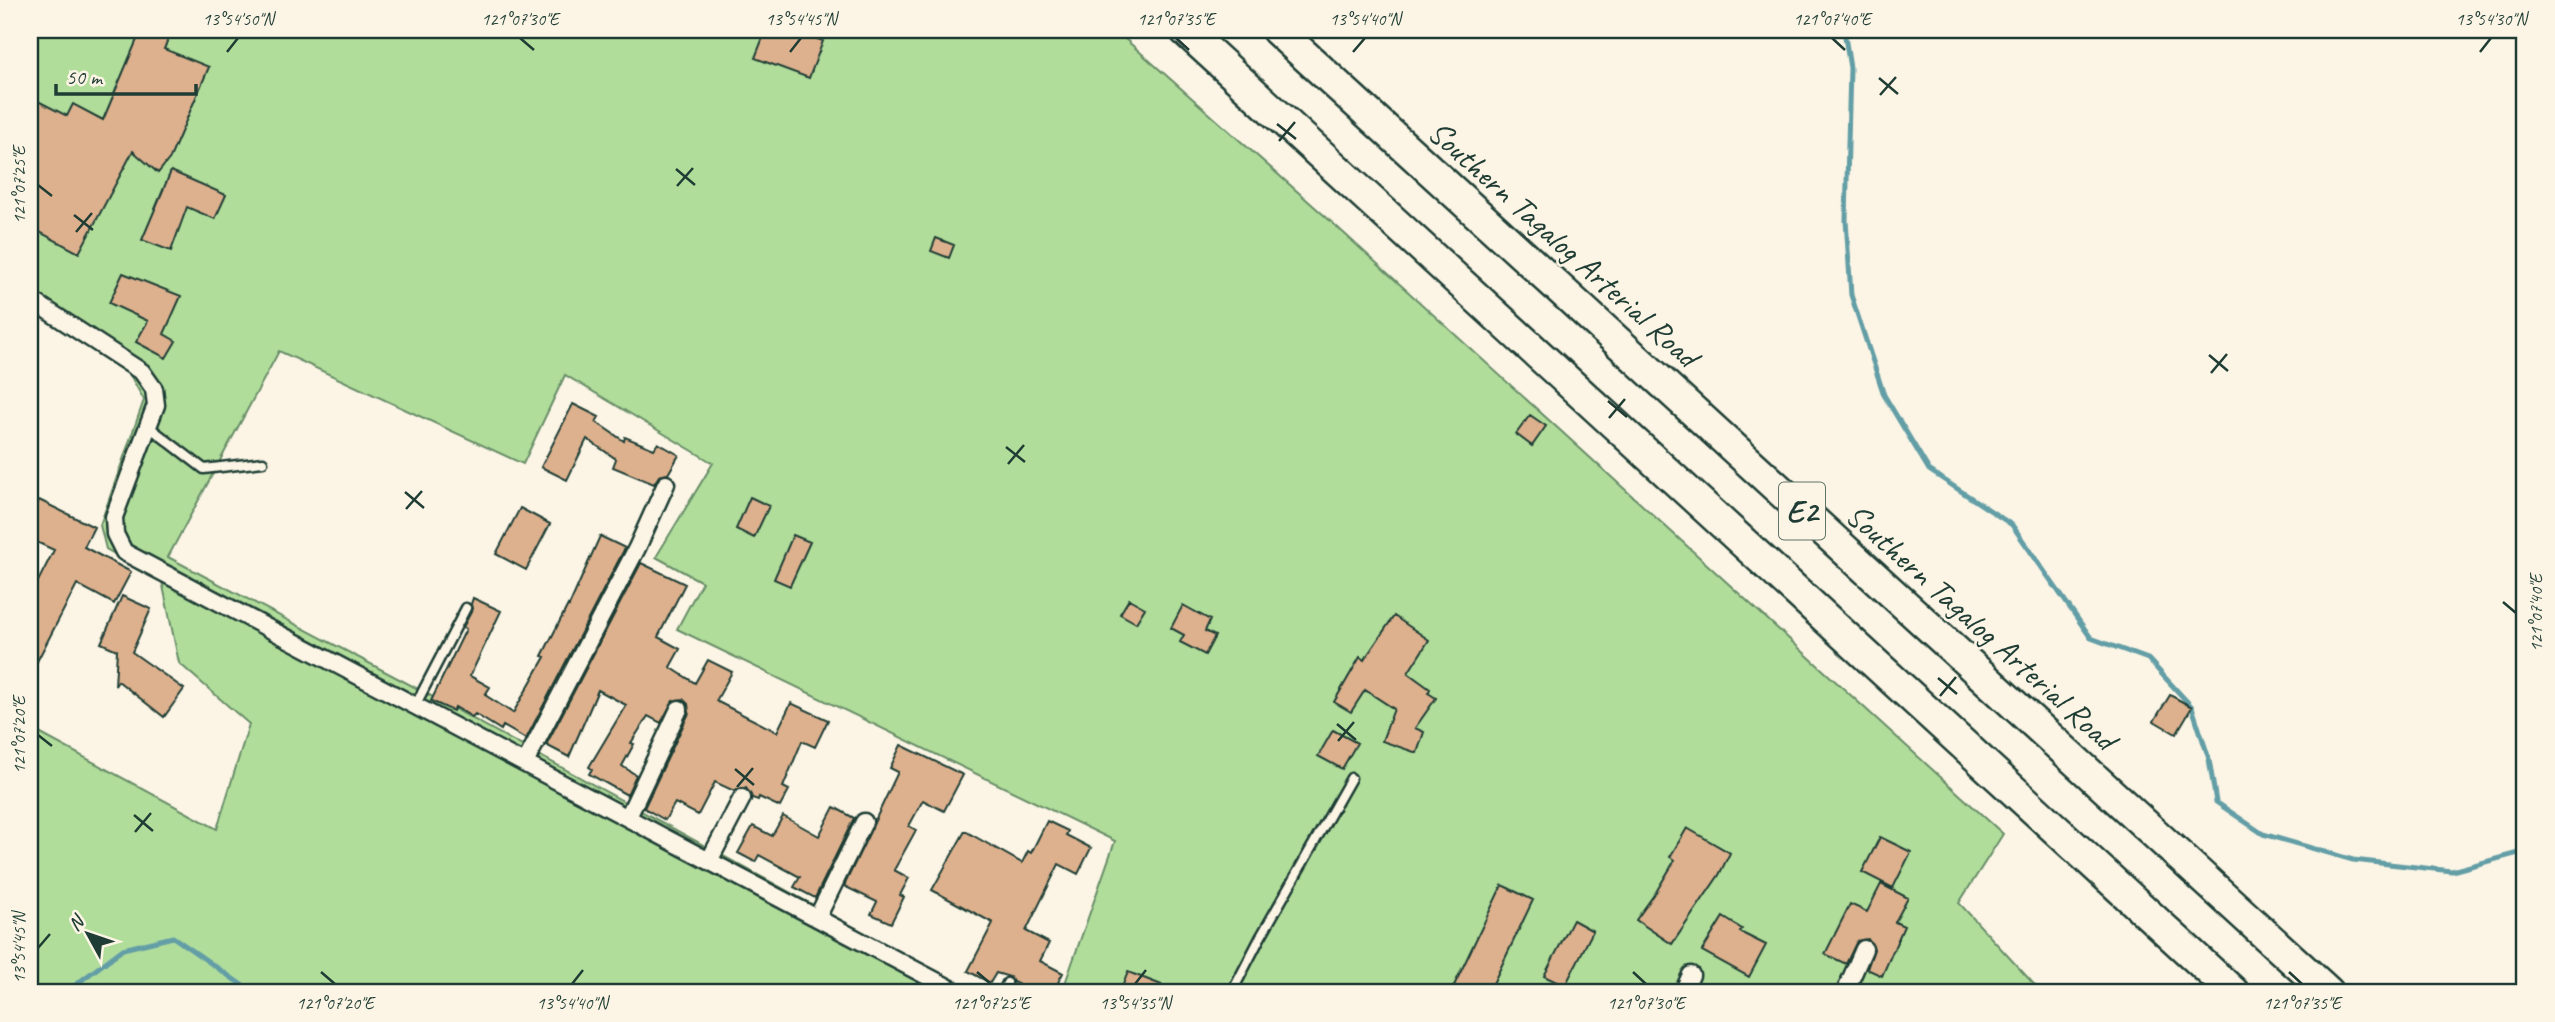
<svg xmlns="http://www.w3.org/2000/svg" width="2555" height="1022" viewBox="0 0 2555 1022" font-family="Caveat,sans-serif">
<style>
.green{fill:#b1dd9b;stroke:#688d68;stroke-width:2}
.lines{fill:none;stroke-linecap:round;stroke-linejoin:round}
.stream{stroke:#649ea6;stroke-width:5}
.building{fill:#deb18e;stroke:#1f3d34;stroke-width:2}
.service-casing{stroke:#1f3d34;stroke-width:13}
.minor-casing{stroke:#1f3d34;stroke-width:21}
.motorway-casing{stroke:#1f3d34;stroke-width:35}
.service{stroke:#fcf5e5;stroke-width:8}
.minor{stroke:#fcf5e5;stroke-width:16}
.motorway{stroke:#fcf5e5;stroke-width:30}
.ticks{fill:none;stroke:#1f3d34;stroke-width:2.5}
.labels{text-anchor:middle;stroke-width:5;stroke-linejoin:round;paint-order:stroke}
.shield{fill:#fcf5e5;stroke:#617469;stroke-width:2}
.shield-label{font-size:32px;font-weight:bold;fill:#1f3d34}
.street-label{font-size:33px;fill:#1f3d34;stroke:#fcf5e5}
.neatline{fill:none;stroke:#1f3d34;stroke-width:2.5}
.ticks-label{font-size:18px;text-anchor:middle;fill:#1f3d34}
</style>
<rect width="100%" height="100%" fill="#fcf5e5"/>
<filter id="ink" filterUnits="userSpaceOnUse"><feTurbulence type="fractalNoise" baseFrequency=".0143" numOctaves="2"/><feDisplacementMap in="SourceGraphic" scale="14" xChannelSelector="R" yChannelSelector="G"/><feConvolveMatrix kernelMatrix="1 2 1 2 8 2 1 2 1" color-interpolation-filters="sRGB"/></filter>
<g filter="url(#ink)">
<path class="green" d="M 30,30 L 1115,30 L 1325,216 L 2003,834 L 1959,903 L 2041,992 L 1062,992 L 1115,841 L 677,629 L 702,582 L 656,557 L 713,463 L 565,375 L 523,464 L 279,351 L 168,557 L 420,690 L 972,992 L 30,992 L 30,728 L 217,829 L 249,724 L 179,663 L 162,581 L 106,549 L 100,525 L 144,400 L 130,375 L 30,309 Z"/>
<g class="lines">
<path class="stream" d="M 1844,30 L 1850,68 L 1846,220 L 1851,295 L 1884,395 L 1929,470 L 2012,525 L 2091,638 L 2148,659 L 2192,707 L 2209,759 L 2216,802 L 2263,834 L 2353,860 L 2452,871 L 2522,852 L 2525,849
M 66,992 L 123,949 L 173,937 L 252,992"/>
</g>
<path class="building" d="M 141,30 L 172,30 L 164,49 L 209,67 L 170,158 L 158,173 L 133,151 L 79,253 L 30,227 L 30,97 L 67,116 L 73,104 L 103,120 Z
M 766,30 L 793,30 L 823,41 L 809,78 L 755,58 Z
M 171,171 L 226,195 L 215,219 L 187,207 L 171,251 L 142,240 Z
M 936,238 L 954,245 L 949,258 L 931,251 Z
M 123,273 L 181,296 L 164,334 L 176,341 L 166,358 L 136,342 L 148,321 L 109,303 Z
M 573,404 L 599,417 L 596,422 L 624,441 L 625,437 L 654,449 L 658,443 L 679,455 L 668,474 L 659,476 L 654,484 L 613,467 L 616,459 L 587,439 L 567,480 L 541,467 Z
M 1530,415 L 1546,426 L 1532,446 L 1516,434 Z
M 750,497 L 769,506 L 754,538 L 736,529 Z
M 39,500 L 94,527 L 84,547 L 131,572 L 114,604 L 77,584 L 30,675 L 30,597 L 54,550 L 30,539 L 30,519 Z
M 520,508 L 550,524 L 526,570 L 496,554 Z
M 793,535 L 810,542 L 790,586 L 774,579 Z
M 600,536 L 625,548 L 526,739 L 503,726 L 501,730 L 475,714 L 472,717 L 455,707 L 453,711 L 431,701 L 466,629 L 463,627 L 472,610 L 471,604 L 473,598 L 501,611 L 470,676 L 490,687 L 485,695 L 513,713 L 545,657 L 542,656 L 568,605 L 569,606 Z
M 641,563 L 685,584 L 658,637 L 680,649 L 670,667 L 695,683 L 708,660 L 732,672 L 716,701 L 777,732 L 791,703 L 828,720 L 815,747 L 802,741 L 783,787 L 789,790 L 780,807 L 759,797 L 758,800 L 752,798 L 746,788 L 741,788 L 734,791 L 715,782 L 698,815 L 675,803 L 665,820 L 644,808 L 689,713 L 688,704 L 683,699 L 673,701 L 661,723 L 648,716 L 631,743 L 634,744 L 622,766 L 636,775 L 627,795 L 589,774 L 592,769 L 589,767 L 626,705 L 598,690 L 569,757 L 546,745 Z
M 122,596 L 151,609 L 132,652 L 184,689 L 164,717 L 118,681 L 115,686 L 117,650 L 101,643 Z
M 1129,599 L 1145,608 L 1136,623 L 1120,614 Z
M 1183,605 L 1210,620 L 1205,631 L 1215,636 L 1205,655 L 1180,642 L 1184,635 L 1171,628 Z
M 1394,616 L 1429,640 L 1408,673 L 1430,689 L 1428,693 L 1436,698 L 1415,728 L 1424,732 L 1417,753 L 1382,741 L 1394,709 L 1365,690 L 1351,712 L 1334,702 L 1360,657 L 1364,660 Z
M 2170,695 L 2192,707 L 2176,734 L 2154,721 Z
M 1333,730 L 1357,743 L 1342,769 L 1318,756 Z
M 901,745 L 963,775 L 944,811 L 923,800 L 909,826 L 916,830 L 894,870 L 909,878 L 900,895 L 904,897 L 891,923 L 871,914 L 877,902 L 844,886 L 898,772 L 890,768 Z
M 834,807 L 854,818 L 815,898 L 794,887 L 800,877 L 759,855 L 755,862 L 738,853 L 753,826 L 772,836 L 783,816 L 819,836 Z
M 1047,821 L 1068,831 L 1066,835 L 1091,848 L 1078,874 L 1059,864 L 1026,931 L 1049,943 L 1040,961 L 1063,973 L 1053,992 L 1033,992 L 1013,982 L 1010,977 L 996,973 L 990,983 L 968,971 L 993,923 L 932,890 L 965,831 L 1022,863 L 1028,851 L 1031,853 Z
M 1687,828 L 1730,853 L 1719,875 L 1672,944 L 1636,920 L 1656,892 L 1675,860 L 1670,857 Z
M 1880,837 L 1911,852 L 1893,888 L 1862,872 Z
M 1881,884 L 1908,898 L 1895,922 L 1904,926 L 1882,976 L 1867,969 L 1874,949 L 1868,939 L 1857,941 L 1846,964 L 1825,954 L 1850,904 L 1867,912 Z
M 1502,885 L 1533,900 L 1489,992 L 1451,992 Z
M 1723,917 L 1742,929 L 1740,932 L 1766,945 L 1749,977 L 1702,951 Z
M 1573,920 L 1593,931 L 1565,986 L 1544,976 Z
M 1128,972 L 1177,991 L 1177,992 L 1120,992 Z"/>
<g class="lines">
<defs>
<path id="service" d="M 148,426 L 204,469 L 263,462
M 415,706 L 466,608
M 1003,992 L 1007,983
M 1232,992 L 1260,938 L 1351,778"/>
<path id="minor" d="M 30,299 L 142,372 L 154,389 L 156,405 L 114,517 L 115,534 L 124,552 L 957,992
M 525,763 L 637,548 L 666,484
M 628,817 L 679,709
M 709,861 L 742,798
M 817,918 L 864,822
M 1846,990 L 1864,949
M 1683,992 L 1691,975"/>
<path id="motorway" d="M 1185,30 L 2233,992
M 1277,30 L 2328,992"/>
</defs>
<use href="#service" class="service-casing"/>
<use href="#minor" class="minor-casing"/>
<use href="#motorway" class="motorway-casing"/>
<use href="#service" class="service"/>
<use href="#minor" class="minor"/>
<use href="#motorway" class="motorway"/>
</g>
</g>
<path class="ticks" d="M 520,38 L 534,50M 1176,38 L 1189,50M 1832,38 L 1845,50M 227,52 L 238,38M 790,52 L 801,38M 1353,52 L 1365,38M 2480,52 L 2491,38M 1879,78 L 1898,94M 1880,95 L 1896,77M 1277,124 L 1296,139M 1279,141 L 1295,122M 676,169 L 695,185M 38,185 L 52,196M 677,186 L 693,168M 74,215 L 93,230M 76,232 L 92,213M 2209,355 L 2228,371M 2211,373 L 2227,354M 1608,401 L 1627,417M 1609,418 L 1625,399M 1006,447 L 1025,462M 1008,464 L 1024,445M 405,492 L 424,508M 406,509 L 422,491M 2503,602 L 2516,613M 1938,678 L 1957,694M 1940,696 L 1956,677M 1337,724 L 1356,740M 38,735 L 52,746M 1338,741 L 1354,722M 735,769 L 754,785M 737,787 L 753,768M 134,815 L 153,831M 135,832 L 151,813M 38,948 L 50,934M 321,972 L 335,984M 977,972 L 991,984M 1633,972 L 1646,984M 2289,972 L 2302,984M 572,984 L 583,970M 1135,984 L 1146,970"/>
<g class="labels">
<rect class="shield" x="1779" y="482.5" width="46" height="57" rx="5"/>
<g class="shield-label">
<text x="1802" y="522">E2</text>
</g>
<g class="street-label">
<text transform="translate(1564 243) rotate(42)" y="12">Southern Tagalog Arterial Road</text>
<text transform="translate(1982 626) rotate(42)" y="12">Southern Tagalog Arterial Road</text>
</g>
</g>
<rect width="2555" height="1022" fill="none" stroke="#fcf5e5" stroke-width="77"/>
<g transform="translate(88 934) rotate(310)" stroke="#fcf5e5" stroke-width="5" paint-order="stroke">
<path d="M0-5L12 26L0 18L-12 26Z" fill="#1f3d34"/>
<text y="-10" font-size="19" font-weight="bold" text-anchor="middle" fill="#1f3d34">N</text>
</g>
<path d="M56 84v10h140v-10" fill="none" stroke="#1f3d34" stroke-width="3.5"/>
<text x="66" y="84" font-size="21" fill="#1f3d34" stroke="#fcf5e5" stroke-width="5" paint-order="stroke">50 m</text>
<rect x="38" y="38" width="2478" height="946" class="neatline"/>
<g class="ticks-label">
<text x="238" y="25">13°54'50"N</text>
<text x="520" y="25">121°07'30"E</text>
<text x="801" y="25">13°54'45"N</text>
<text x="1176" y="25">121°07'35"E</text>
<text x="1365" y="25">13°54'40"N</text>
<text x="1832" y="25">121°07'40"E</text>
<text x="2491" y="25">13°54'30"N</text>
<text transform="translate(19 185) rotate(-90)" y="6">121°07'25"E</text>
<text transform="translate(2536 613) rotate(-90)" y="6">121°07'40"E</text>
<text transform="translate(19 735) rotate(-90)" y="6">121°07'20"E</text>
<text transform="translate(19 948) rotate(-90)" y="6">13°54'45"N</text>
<text x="335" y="1009">121°07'20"E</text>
<text x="572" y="1009">13°54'40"N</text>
<text x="991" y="1009">121°07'25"E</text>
<text x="1135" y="1009">13°54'35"N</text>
<text x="1646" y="1009">121°07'30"E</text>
<text x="2302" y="1009">121°07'35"E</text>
</g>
</svg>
